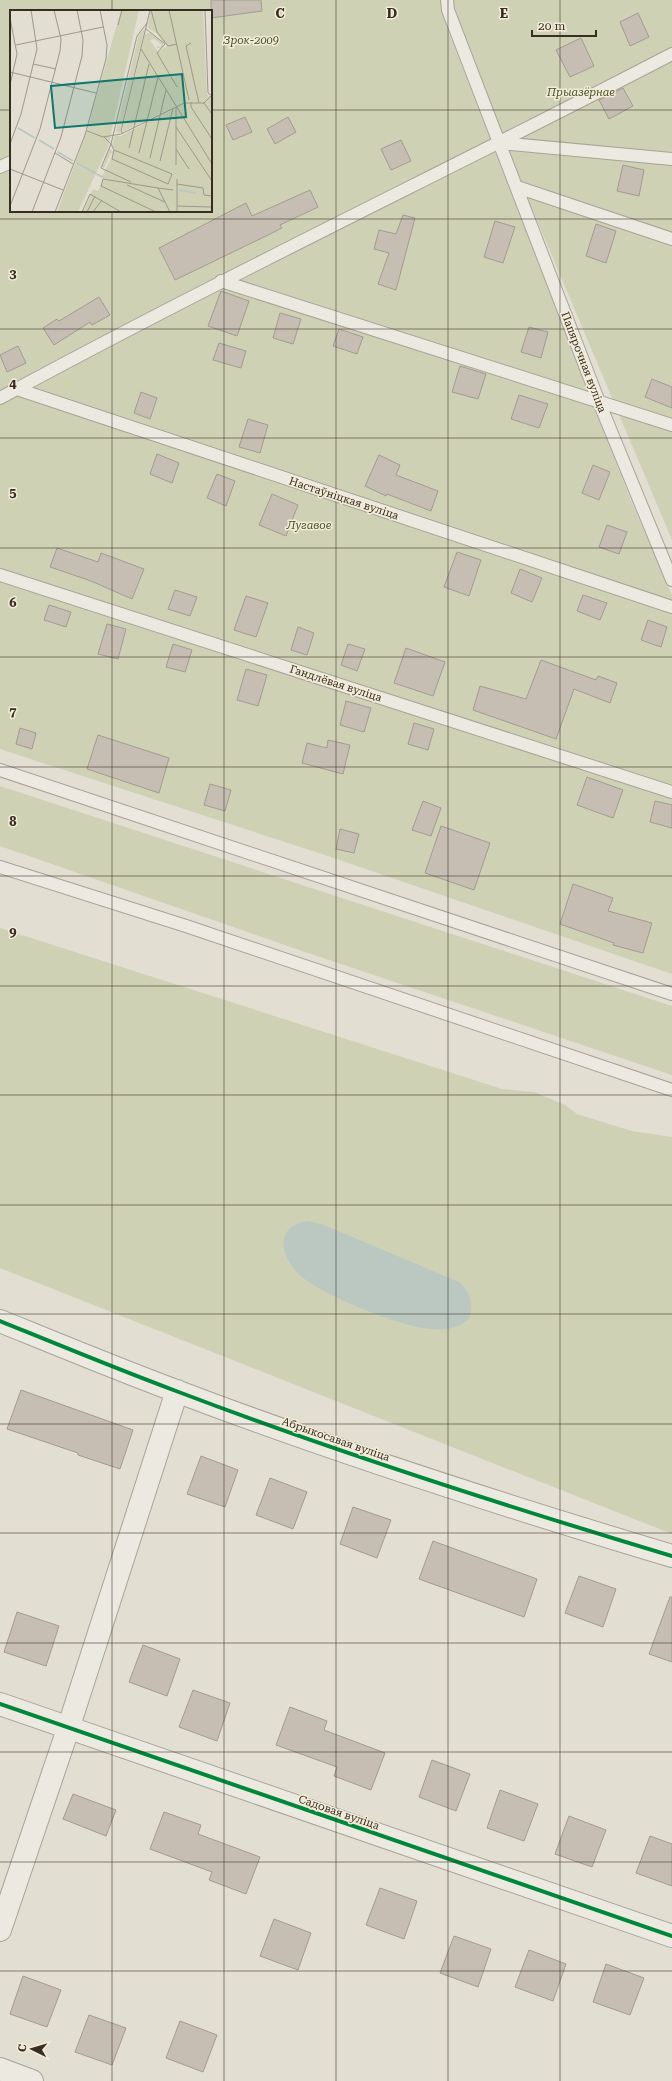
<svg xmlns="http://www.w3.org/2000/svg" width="672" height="2081" viewBox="0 0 672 2081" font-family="'Roboto Serif',serif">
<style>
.green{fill:#cfd1b5;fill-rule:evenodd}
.water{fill:#bac8c1}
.building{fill:#c6beb2;stroke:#a29b90}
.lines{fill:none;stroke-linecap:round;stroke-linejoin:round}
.service-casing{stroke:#a8a399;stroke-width:14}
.minor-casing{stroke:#a8a399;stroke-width:24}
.service{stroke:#ece9e1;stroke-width:12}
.minor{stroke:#ece9e1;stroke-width:22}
.cycleway-casing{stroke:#f2ecd8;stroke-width:6}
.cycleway{stroke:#00873e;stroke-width:4}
.grid{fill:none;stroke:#372d22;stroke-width:1;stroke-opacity:0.55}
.labels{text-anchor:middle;stroke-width:3;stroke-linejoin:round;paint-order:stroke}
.park-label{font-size:11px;font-style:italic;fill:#45512a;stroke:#f2ecd8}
.street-label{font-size:11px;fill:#372d22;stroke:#f2ecd8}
.inset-river{fill:none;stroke:#bac8c1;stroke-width:2}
.inset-road{fill:none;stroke:#9e978b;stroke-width:1}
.view{fill:#0f766e;fill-opacity:0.15;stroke:#0f766e;stroke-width:2}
.inset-edge{fill:none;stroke:#372d22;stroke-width:2}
.grid-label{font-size:13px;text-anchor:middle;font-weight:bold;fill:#372d22;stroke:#f2ecd8;stroke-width:3;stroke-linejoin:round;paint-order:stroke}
</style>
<rect width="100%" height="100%" fill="#e2ded1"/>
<path class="green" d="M 0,0 L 672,0 L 672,540 L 506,147 L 455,14 L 446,25 L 630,498 L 672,595 L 672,974 L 331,857 L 0,749 ZM 11,11 L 211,11 L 211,211 L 11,211 Z
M 0,786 L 672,1006 L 672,1075 L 299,950 L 0,846 Z
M 0,928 L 502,1089 L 534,1092 L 565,1105 L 577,1114 L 632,1131 L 672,1137 L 672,1534 L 0,1268 Z"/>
<path class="water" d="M 308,1221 L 324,1225 L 459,1282 C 472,1294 472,1301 470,1318 C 459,1328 446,1331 431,1329 C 401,1327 325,1296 302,1277 C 281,1260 272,1226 308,1221 Z"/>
<path class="building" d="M 211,0 L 261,0 L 262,11 L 211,18 Z
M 638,13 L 649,37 L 630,46 L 620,22 Z
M 581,38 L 594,66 L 570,77 L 556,50 Z
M 623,88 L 633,106 L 609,119 L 599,100 Z
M 245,117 L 252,132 L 233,140 L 226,125 Z
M 288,117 L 296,132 L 275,144 L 267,129 Z
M 401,140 L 411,161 L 391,170 L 381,149 Z
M 623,165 L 644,170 L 639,196 L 617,191 Z
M 310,190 L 318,207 L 280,225 L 282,228 L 264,237 L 175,280 L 159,248 L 246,203 L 252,216 Z
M 403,215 L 415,218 L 396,290 L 378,284 L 389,253 L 374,249 L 379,230 L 396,234 Z
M 495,221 L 515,227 L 503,263 L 484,257 Z
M 596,224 L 616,231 L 606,263 L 586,256 Z
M 221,291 L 249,301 L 237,336 L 208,326 Z
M 99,297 L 110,315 L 92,325 L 90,322 L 54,345 L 43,328 L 57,319 L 59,321 Z
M 280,313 L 301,319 L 293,344 L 273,338 Z
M 529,327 L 548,332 L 541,358 L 521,352 Z
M 339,329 L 363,337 L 357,354 L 333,346 Z
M 219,343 L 246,351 L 241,368 L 213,360 Z
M 18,346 L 26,363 L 7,372 L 0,355 Z
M 460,366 L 486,374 L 478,399 L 452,392 Z
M 652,379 L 672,387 L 672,408 L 645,397 Z
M 141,392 L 157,398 L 150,419 L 134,413 Z
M 519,395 L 548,404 L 539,428 L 511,419 Z
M 248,419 L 268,425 L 260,453 L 239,447 Z
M 157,454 L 179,463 L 172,483 L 150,474 Z
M 379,455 L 400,465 L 396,475 L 438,491 L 431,511 L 387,494 L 386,496 L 365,486 Z
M 593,465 L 610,472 L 599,500 L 582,493 Z
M 217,474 L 235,481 L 226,506 L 207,498 Z
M 272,494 L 298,505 L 286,536 L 259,525 Z
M 607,525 L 627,532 L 619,554 L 599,547 Z
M 57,548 L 98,562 L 101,553 L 144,569 L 132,599 L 91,581 L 50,567 Z
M 457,552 L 481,560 L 469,596 L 444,587 Z
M 520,569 L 542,578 L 532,602 L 511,593 Z
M 175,590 L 197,597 L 190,616 L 168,609 Z
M 583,595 L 607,603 L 600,620 L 577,611 Z
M 246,596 L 268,603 L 256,637 L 234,630 Z
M 49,605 L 71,612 L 66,627 L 44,620 Z
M 648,620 L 667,627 L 661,647 L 641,640 Z
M 107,624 L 126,629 L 118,659 L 98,654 Z
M 298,627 L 314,633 L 307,655 L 291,650 Z
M 173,644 L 192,650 L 185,672 L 166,667 Z
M 348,644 L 365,649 L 357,671 L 341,665 Z
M 406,648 L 445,662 L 433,696 L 394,683 Z
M 541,660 L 596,680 L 598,676 L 617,683 L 610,703 L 574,689 L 556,739 L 473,710 L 480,686 L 526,699 Z
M 246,669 L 267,675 L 258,706 L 237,700 Z
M 346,701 L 371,708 L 364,732 L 340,725 Z
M 414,723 L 434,729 L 428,750 L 408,744 Z
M 20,728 L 36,733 L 32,749 L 16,744 Z
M 98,735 L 169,758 L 159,793 L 87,769 Z
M 328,740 L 350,745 L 343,774 L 302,763 L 307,743 L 327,748 Z
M 587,777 L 623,790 L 613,818 L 577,805 Z
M 210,784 L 231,790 L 225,811 L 204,805 Z
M 423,801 L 441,808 L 431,836 L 412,830 Z
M 655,801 L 672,805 L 672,828 L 650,822 Z
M 441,826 L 490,843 L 474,890 L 425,873 Z
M 340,829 L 359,834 L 354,853 L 336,849 Z
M 573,884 L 613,898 L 608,911 L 652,923 L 643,953 L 613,945 L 614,943 L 560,924 Z
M 21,1390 L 133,1430 L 120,1469 L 78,1455 L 78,1453 L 7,1429 Z
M 201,1456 L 238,1470 L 225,1507 L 187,1494 Z
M 270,1478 L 307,1492 L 293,1529 L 256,1515 Z
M 353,1507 L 391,1520 L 377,1558 L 340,1544 Z
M 433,1541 L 537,1579 L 524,1617 L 419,1579 Z
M 579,1576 L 616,1589 L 603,1627 L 565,1613 Z
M 670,1597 L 672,1597 L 672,1662 L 649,1654 Z
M 17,1612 L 59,1626 L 46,1666 L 4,1652 Z
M 143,1645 L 180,1659 L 167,1696 L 129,1682 Z
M 193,1690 L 230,1703 L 217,1741 L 179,1727 Z
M 290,1707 L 327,1721 L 324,1730 L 385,1753 L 371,1790 L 334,1776 L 337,1767 L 276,1745 Z
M 432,1760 L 470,1774 L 456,1811 L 419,1797 Z
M 500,1790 L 538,1804 L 524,1841 L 487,1828 Z
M 73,1794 L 116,1810 L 106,1836 L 63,1819 Z
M 164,1812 L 201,1825 L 198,1834 L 260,1857 L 246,1894 L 209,1880 L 212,1872 L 150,1849 Z
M 569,1816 L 606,1830 L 592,1867 L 555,1854 Z
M 650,1836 L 672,1844 L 672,1886 L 636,1873 Z
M 380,1888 L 417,1901 L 404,1939 L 366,1925 Z
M 274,1919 L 311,1933 L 298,1970 L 260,1956 Z
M 454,1936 L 491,1949 L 478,1987 L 440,1973 Z
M 529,1950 L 566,1964 L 553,2001 L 515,1987 Z
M 606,1964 L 644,1978 L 630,2015 L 593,2002 Z
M 23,1976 L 61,1990 L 47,2027 L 10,2014 Z
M 89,2015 L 126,2028 L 112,2065 L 75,2052 Z
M 180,2021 L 217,2035 L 203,2072 L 166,2058 Z"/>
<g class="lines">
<defs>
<path id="service" d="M 447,0 L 448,10 L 599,402 L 672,580
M 501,143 L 672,159
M 0,167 L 11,162
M 517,187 L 672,239
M 221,281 L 672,425
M 17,389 L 672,607
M 0,398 C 221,278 449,170 672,54
M 0,575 L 672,792
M 0,770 L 672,994
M 0,867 L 186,926 L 672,1090"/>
<path id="minor" d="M 0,1321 C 59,1345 117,1369 176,1391 C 339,1453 505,1506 672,1556
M 0,1704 L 672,1936
M 0,1930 L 68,1729 L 177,1391
M 0,2069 L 32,2081"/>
</defs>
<use href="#service" class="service-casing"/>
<use href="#minor" class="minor-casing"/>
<use href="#service" class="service"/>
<use href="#minor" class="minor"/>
<defs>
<path id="cycleway" d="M 0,1321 C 59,1345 117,1369 176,1391 C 339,1453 505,1506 672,1556
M 0,1704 L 672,1936"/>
</defs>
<use href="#cycleway" class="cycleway-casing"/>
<use href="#cycleway" class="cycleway"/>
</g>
<path class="grid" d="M 112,0 L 112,11M 224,0 L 224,2081M 336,0 L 336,2081M 448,0 L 448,2081M 560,0 L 560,2081M 0,110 L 11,110M 211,110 L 672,110M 112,211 L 112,2081M 0,219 L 672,219M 0,329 L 672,329M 0,438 L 672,438M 0,548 L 672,548M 0,657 L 672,657M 0,767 L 672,767M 0,876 L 672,876M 0,986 L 672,986M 0,1095 L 672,1095M 0,1205 L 672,1205M 0,1314 L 672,1314M 0,1424 L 672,1424M 0,1533 L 672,1533M 0,1643 L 672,1643M 0,1752 L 672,1752M 0,1862 L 672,1862M 0,1971 L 672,1971"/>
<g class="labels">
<g class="park-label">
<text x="251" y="44">Зрок-2009</text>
<text x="581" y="96">Прыазёрнае</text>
<text x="309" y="529">Лугавое</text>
</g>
<g class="street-label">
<text transform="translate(584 362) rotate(69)" y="4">Папярочная вуліца</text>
<text transform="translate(344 498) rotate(18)" y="4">Настаўніцкая вуліца</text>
<text transform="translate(336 683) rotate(18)" y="4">Гандлёвая вуліца</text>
<text transform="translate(336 1439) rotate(19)" y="4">Абрыкосавая вуліца</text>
<text transform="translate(339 1812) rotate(19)" y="4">Садовая вуліца</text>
</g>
</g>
<g transform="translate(10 10)">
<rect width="202" height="202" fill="#e2ded1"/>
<path d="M 111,0 L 129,0 L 98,137 L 68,202 L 47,202 L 77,121 ZM 140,0 L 193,0 L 197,84 L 202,89 L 202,202 L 73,202 L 83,179 L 88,181 L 94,168 L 92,166 L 104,143 L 101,143 L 94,158 L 92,157 L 99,138 L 104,142 L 105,140 L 102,136 L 105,126 L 111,126 L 173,93 L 112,122 L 135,24 L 140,23 L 153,32 L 153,37 L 150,38 L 147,38 L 146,36 L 151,37 L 151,34 L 144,29 L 140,30 L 148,42 L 157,36 L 145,22 L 138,18 ZM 135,18 L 110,123 L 109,123 L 106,121 L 129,24 Z" fill="#cfd1b5"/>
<path class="inset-river" d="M 8,118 L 25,128M 29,130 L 44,139M 48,142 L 63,151M 67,153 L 94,168M 169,180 L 186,183"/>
<path class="inset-road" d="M 141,0 L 147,22 L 158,36 L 167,34M 159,0 L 179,90M 195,0 L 198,83 L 202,86M 0,8 L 7,44 L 0,75M 108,15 L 112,0M 136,19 L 155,34 L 147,43 L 167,77M 181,33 L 176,36 L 189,93M 6,35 L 93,17M 131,39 L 202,154M 23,54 L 46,59M 0,62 L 86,83M 181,92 L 181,97 L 202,129M 194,93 L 202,104M 166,97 L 166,155M 166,117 L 202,171M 77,121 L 93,127 L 111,124 L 174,93 L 194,93 L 201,86M 113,124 L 111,121 L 137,13M 94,127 L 101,134 L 91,158 L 121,172M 0,134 L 11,104 L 27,39 L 21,0M 119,138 L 139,54M 166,139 L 179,159M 104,140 L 162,164 L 158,174 L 102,149 L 104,140 L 101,134 L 127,26 L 137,13 L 140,0M 45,143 L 63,154M 129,143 L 148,67M 140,148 L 156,80M 150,151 L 163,98M 0,159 L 53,180M 167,174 L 193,178 L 194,185 L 202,186M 117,175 L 155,192M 148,178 L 163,180M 0,196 L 30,119 L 50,41 L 51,29 L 44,0M 167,196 L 202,197M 22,202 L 51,127 L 72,46 L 73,30 L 67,0M 45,202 L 75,125 L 96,49 L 97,35 L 90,0M 72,202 L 80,184 L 111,202M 77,202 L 85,186M 83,202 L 92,190M 146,202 L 91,176 L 93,169 L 148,178 L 160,202M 167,202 L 167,169"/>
<path class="view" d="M 172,64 L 176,107 L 45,118 L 41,76 Z"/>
<rect width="202" height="202" class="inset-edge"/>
</g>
<g class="grid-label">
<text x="280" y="18">C</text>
<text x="392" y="18">D</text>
<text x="504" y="18">E</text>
<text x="13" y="278">3</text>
<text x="13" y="388">4</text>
<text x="13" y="497">5</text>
<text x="13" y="607">6</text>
<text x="13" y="716">7</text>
<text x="13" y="826">8</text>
<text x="13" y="936">9</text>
</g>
<g transform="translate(32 2049) rotate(275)" stroke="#f2ecd8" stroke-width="3" paint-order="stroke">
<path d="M0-3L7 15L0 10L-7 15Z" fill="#372d22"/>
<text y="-6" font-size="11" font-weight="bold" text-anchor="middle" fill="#372d22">С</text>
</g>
<path d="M532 30v6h64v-6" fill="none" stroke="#372d22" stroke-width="2"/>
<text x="538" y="30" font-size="12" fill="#372d22" stroke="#f2ecd8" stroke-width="3" paint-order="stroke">20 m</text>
</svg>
